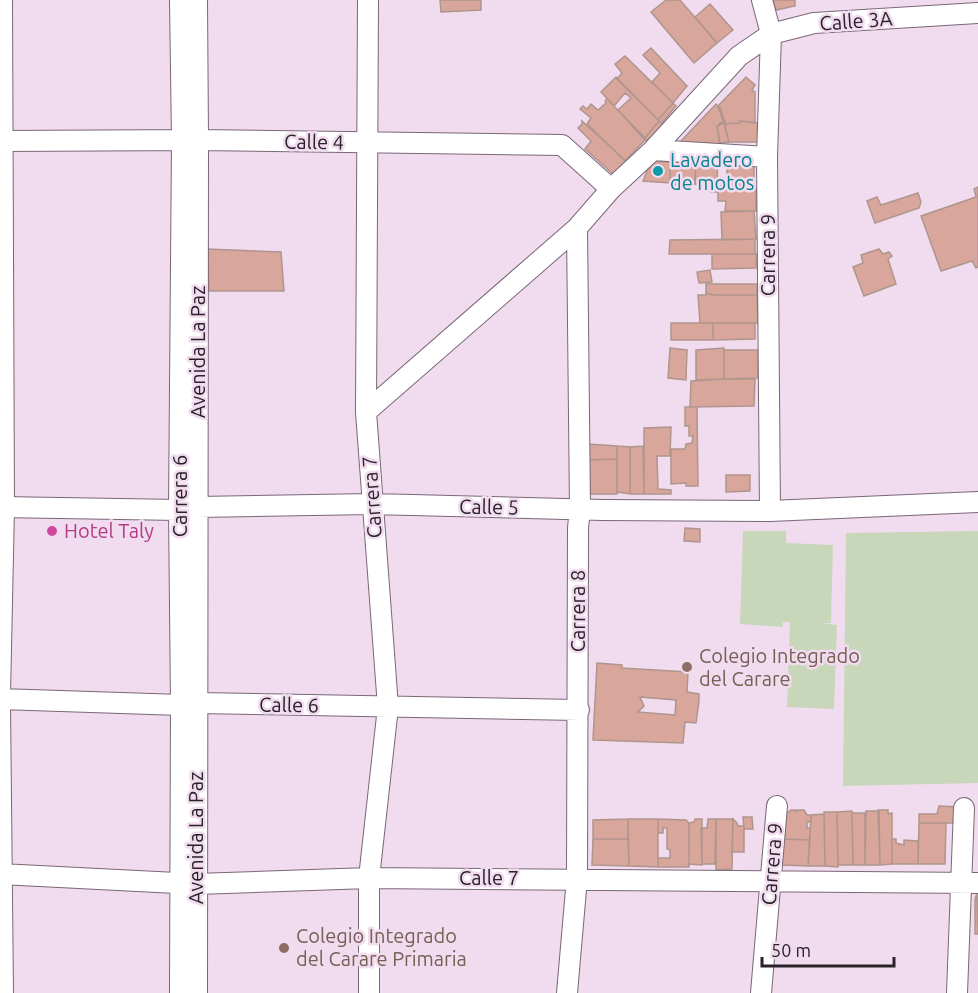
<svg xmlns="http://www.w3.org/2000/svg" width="978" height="993" viewBox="0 0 978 993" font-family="Ubuntu,sans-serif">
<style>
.green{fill:#c8d7b9}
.building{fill:#d8a69a;stroke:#af958e;stroke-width:1.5;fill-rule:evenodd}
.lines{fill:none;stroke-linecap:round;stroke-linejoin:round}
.minor-casing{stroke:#796777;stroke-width:22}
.minor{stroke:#fff;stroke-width:20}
.culture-dot{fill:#0f9aa8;stroke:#f1dcef;stroke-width:2}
.hotel-dot{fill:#d1479c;stroke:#f1dcef;stroke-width:2}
.education-dot{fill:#8d6e63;stroke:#f1dcef;stroke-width:2}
.labels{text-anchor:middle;stroke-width:5;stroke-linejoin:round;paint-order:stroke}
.street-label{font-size:20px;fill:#2a2229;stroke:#f1dcef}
.culture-label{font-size:20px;fill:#0d838f;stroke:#f1dcef;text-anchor:start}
.hotel-label{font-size:20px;fill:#b23c85;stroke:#f1dcef;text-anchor:start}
.education-label{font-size:20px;fill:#785e54;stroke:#f1dcef;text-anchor:start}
</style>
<rect width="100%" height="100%" fill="#f1dcef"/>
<path class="green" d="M 743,531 L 786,531 L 786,543 L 833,545 L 831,623 L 821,623 L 837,625 L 834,709 L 787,707 L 790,622 L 783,622 L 783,627 L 740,624 Z
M 978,531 L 978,783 L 843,786 L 846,533 Z"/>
<path class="building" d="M 440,0 L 481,0 L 481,10 L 441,12 Z
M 666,0 L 680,0 L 717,43 L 694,63 L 651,12 Z
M 773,0 L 795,0 L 795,6 L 776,10 Z
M 710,4 L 733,30 L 717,43 L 695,17 Z
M 651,48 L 687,86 L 673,103 L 652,82 L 660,73 L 643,55 Z
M 625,56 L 673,103 L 658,120 L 617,79 L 622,73 L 615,64 Z
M 616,77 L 659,121 L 644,139 L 618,110 L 631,98 L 625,93 L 614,106 L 601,92 Z
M 746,77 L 755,85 L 752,90 L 755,92 L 755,123 L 740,121 L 740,123 L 724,124 L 718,106 Z
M 607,99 L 646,139 L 625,161 L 587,124 L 591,118 L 580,109 L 583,106 L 587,109 L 591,104 L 598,110 L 606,103 L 605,101 Z
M 673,103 L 676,106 L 662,123 L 658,120 Z
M 716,104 L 720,108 L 725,122 L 720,123 L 717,127 L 720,146 L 679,143 Z
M 582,121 L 627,162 L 614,175 L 585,149 L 591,141 L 578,128 L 582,124 Z
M 659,121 L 664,125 L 648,141 L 644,139 Z
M 740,121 L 759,123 L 759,142 L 729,142 L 724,124 L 740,123 Z
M 724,122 L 729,142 L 720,143 L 717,127 Z
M 696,155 L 718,156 L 717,186 L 695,184 Z
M 727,159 L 754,160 L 754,186 L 727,187 Z
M 651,161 L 670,162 L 670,183 L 643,181 Z
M 670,162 L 696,163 L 695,184 L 670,185 Z
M 711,186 L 756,186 L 756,211 L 725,211 L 726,201 L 718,201 L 718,192 L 711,192 Z
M 978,187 L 978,267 L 976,268 L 972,261 L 941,271 L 921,216 L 976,197 L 974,189 Z
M 918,193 L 921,202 L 919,208 L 875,223 L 867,201 L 877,197 L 881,205 Z
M 754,211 L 756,239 L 722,240 L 721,212 Z
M 755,239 L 755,254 L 669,254 L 670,240 Z
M 207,249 L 281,252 L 284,291 L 209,291 Z
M 879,249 L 883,254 L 889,252 L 892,256 L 888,259 L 896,284 L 864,296 L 853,267 L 863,263 L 861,255 Z
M 712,254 L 757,254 L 756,268 L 712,269 Z
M 710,270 L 712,282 L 699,283 L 697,272 Z
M 706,284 L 757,284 L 757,295 L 713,295 L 706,293 Z
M 706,293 L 713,295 L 757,295 L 758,323 L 700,323 L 698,295 L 706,295 Z
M 671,323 L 713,323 L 713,340 L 671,340 Z
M 713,323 L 755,323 L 755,339 L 713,340 Z
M 670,348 L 687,350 L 686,380 L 668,378 Z
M 724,348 L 724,379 L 696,380 L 696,350 Z
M 724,350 L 758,350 L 758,378 L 724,379 Z
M 724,379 L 755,379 L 754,406 L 690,407 L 691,381 Z
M 685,407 L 697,407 L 698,486 L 686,486 L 686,483 L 671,484 L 671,449 L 685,449 L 686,444 L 692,443 L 693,436 L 689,436 L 689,426 L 685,426 Z
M 671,427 L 670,456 L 657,456 L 658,489 L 671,490 L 671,494 L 644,494 L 644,428 Z
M 587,444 L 617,446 L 617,459 L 588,460 Z
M 617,446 L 630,447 L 630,494 L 617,492 Z
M 643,446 L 644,494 L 630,494 L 630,447 Z
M 617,459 L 617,494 L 588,494 L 588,460 Z
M 726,475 L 750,475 L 750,491 L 726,492 Z
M 685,528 L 700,529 L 700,542 L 684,541 Z
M 597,663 L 622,665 L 622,668 L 688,672 L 687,692 L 699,694 L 699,701 L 696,723 L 685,722 L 683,743 L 593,740 ZM 640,697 L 676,700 L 675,715 L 638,712 L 644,706 Z
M 939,806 L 960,807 L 954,816 L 953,823 L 919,823 L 919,814 L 937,814 Z
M 791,810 L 796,810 L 796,812 L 798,810 L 804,810 L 807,815 L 811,815 L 811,822 L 807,822 L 807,828 L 810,828 L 810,840 L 781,839 L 781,813 L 789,812 Z
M 878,810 L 888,810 L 888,814 L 892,813 L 892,864 L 880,865 Z
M 852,811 L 853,865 L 838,865 L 837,812 Z
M 866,811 L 879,811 L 880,865 L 865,865 Z
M 824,812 L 837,812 L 838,867 L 825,866 Z
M 852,813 L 865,813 L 865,865 L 853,865 Z
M 824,814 L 825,866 L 808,866 L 811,815 Z
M 743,817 L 752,817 L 753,829 L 744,829 Z
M 628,819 L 658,819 L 658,867 L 629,866 Z
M 628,819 L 628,839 L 593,839 L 593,820 Z
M 658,819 L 686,820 L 689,823 L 689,867 L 658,867 L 658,858 L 670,858 L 670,850 L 667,849 L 667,828 L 663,828 L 663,833 L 658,833 Z
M 695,819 L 702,819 L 702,865 L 689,864 L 689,823 L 694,822 Z
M 708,819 L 716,819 L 715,864 L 702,864 L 701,828 L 707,828 Z
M 716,819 L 733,819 L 732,869 L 716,870 Z
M 733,819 L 737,823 L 738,826 L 744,826 L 744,852 L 732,852 Z
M 919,823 L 946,823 L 945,864 L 918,864 Z
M 593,839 L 628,839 L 629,866 L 592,865 Z
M 781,839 L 810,840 L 808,866 L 781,865 Z
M 892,839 L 896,839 L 896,843 L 904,845 L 904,840 L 918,841 L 918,864 L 892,864 Z
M 977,893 L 978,934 L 975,934 L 975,899 Z"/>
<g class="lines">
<defs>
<path id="minor" d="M 180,0 L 182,141 L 179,510 L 181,705 L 180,993
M 368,0 L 366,412 L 388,707 L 369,878 L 369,993
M 762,0 L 771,34 L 767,157 L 770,511
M 0,141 L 198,140 L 562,145 L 611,189
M 653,150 L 767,157
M 366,412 L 577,228 L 611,189 L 653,150 L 739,56 L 771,34 L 814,23 L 978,13
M 0,507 L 179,510 L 197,507 L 372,504 L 603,510 L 770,511 L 978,502
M 0,695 L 4,507 L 2,0
M 0,699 L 181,705 L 196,703 L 579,710
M 0,704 L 3,993
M 0,874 L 196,884 L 369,878 L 978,883
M 197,993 L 198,140 L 197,0
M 567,993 L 577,878 L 578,528 L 580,509 L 577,228
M 761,993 L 777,806
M 957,993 L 964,808"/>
</defs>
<use href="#minor" class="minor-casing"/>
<use href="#minor" class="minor"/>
</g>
<circle class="culture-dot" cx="658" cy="171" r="6"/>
<circle class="hotel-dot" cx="52" cy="531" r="6"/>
<g class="education-dot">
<circle cx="687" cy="667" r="6"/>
<circle cx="284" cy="948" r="6"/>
</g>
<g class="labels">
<g class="street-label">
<text transform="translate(856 21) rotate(-4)" y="7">Calle 3A</text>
<text transform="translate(314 142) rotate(1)" y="7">Calle 4</text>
<text transform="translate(768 255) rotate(-90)" y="7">Carrera 9</text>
<text transform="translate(198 352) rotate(-90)" y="7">Avenida La Paz</text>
<text transform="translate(180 496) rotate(-90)" y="7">Carrera 6</text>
<text transform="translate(372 497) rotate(-94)" y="7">Carrera 7</text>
<text transform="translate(489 507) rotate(1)" y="7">Calle 5</text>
<text transform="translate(578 611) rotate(-90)" y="7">Carrera 8</text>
<text transform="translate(289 705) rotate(1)" y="7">Calle 6</text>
<text transform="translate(196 838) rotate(-90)" y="7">Avenida La Paz</text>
<text transform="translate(772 864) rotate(-85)" y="7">Carrera 9</text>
<text x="489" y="885">Calle 7</text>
</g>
<g class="culture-label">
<text x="670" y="167">Lavadero<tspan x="670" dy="23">de motos</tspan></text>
</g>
<g class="hotel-label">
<text x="64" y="538">Hotel Taly</text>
</g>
<g class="education-label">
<text x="699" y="663">Colegio Integrado<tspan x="699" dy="23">del Carare</tspan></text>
<text x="296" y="943">Colegio Integrado<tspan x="296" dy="23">del Carare Primaria</tspan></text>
</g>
</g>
<path d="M762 957v9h132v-9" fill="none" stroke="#2a2229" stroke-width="3"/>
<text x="771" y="957" font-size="18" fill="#2a2229" stroke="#f1dcef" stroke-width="4.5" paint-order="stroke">50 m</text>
</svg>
